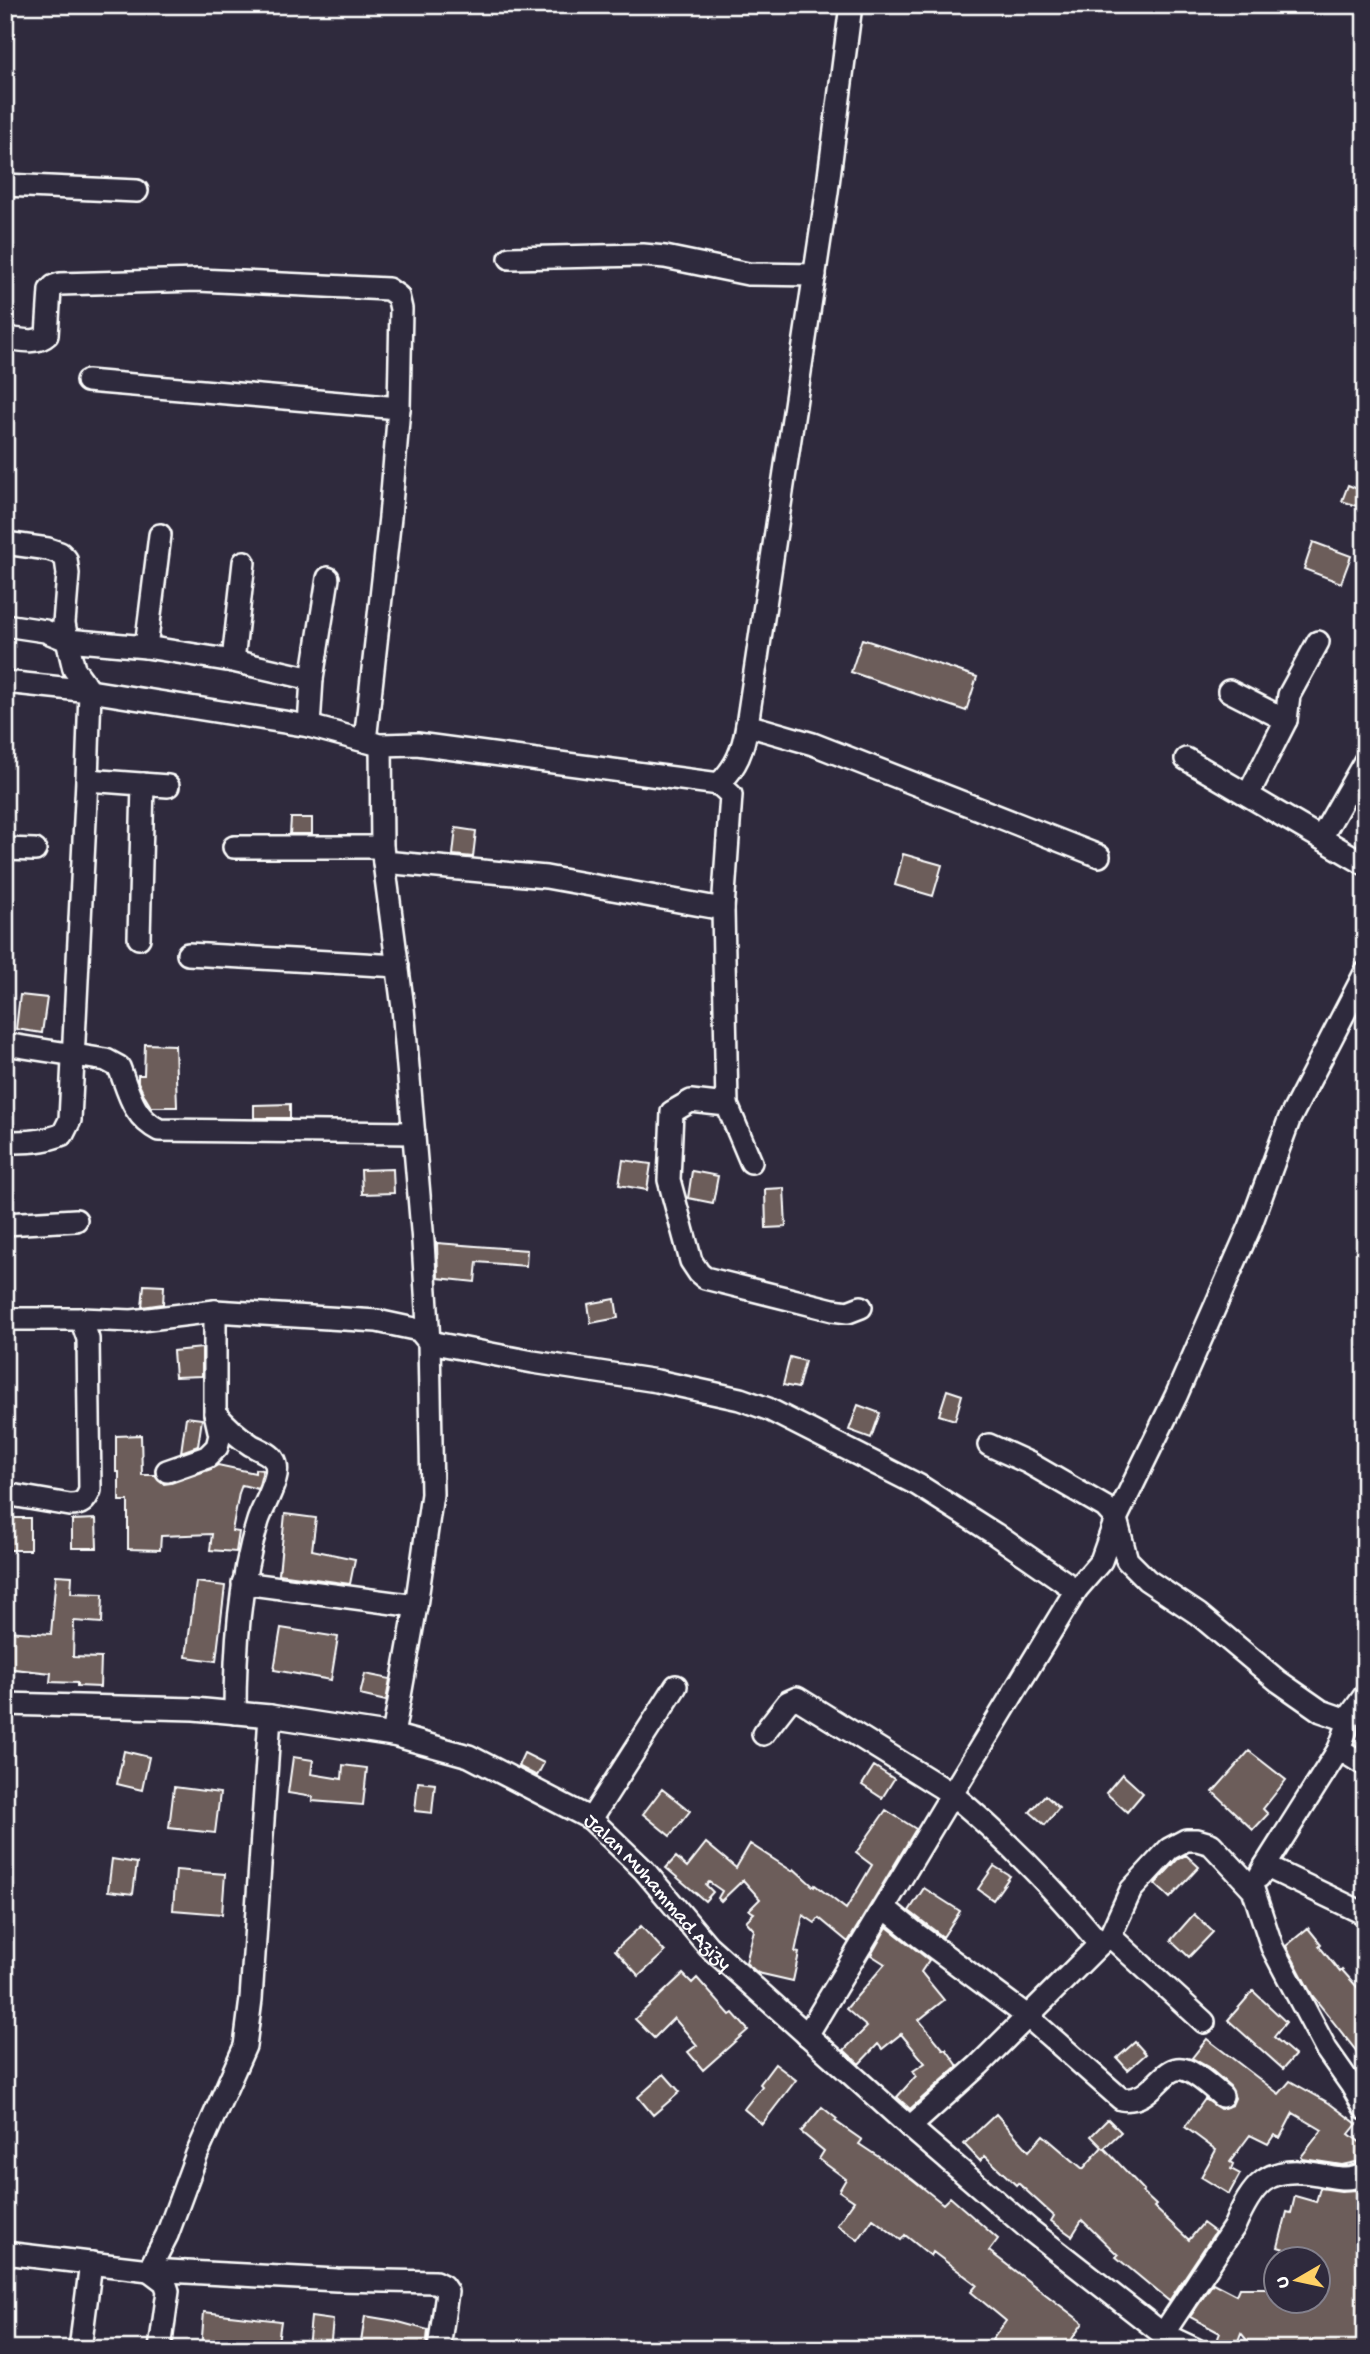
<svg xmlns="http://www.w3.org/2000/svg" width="1370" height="2354" viewBox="0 0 1370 2354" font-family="'Gochi Hand',sans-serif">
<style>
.building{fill:#6c5d5a;stroke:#fff;stroke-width:2}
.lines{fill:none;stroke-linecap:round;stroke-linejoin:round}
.street-casing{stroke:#fff;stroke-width:26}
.street{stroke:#2f2a3d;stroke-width:21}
.labels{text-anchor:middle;stroke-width:6;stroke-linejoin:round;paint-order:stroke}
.street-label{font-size:21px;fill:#fff;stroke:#2f2a3d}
</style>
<rect width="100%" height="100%" fill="#2f2a3d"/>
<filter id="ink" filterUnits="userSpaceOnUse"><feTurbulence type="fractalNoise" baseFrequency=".0143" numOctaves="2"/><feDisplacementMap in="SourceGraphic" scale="14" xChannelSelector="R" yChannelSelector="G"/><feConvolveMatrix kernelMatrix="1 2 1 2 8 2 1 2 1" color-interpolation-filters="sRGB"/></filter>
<g filter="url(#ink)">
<path class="building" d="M 1348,485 L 1365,492 L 1365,509 L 1342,501 Z
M 1313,542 L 1351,556 L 1341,583 L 1304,569 Z
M 862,639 L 977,677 L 966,711 L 851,672 Z
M 291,818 L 312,818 L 312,834 L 290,834 Z
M 456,828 L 476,831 L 473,857 L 453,855 Z
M 903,854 L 942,865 L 933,896 L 895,885 Z
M 20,995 L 47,998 L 42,1033 L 16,1029 Z
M 145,1044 L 175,1045 L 177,1107 L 151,1107 L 145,1097 L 138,1082 L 138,1075 L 144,1075 Z
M 290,1104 L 290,1118 L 254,1118 L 254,1105 Z
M 623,1160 L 651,1164 L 647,1190 L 619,1185 Z
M 393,1169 L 394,1193 L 362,1194 L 361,1170 Z
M 692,1171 L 718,1176 L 713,1203 L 688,1198 Z
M 784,1188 L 786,1227 L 766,1228 L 765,1189 Z
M 437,1243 L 527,1250 L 526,1266 L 477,1262 L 475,1282 L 438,1278 Z
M 144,1285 L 164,1286 L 163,1304 L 142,1307 Z
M 615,1299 L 618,1318 L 591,1323 L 588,1304 Z
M 202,1348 L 202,1376 L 175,1377 L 173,1351 Z
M 790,1357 L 805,1361 L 798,1388 L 783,1385 Z
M 947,1390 L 962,1395 L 955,1420 L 939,1415 Z
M 858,1405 L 880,1413 L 871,1438 L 849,1430 Z
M 186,1417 L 202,1419 L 198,1446 L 181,1452 Z
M 141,1435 L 142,1475 L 155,1475 L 164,1484 L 171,1483 L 211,1469 L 218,1465 L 255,1473 L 255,1469 L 263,1470 L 258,1489 L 242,1485 L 239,1493 L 232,1531 L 239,1532 L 236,1552 L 210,1550 L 212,1534 L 161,1536 L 160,1550 L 128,1549 L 128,1501 L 119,1501 L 119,1472 L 116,1472 L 116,1436 Z
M 285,1514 L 316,1518 L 312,1550 L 355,1559 L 350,1584 L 279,1574 Z
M 5,1518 L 30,1518 L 30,1550 L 5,1550 Z
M 96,1519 L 97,1548 L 72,1548 L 72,1520 Z
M 56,1575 L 72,1576 L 71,1593 L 103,1594 L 102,1623 L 74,1621 L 73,1657 L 101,1658 L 100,1687 L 77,1686 L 77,1683 L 50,1682 L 51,1673 L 5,1668 L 5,1631 L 51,1634 Z
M 196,1582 L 225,1586 L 216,1661 L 186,1657 Z
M 281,1628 L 338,1637 L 331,1680 L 274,1670 Z
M 365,1674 L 390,1679 L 386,1701 L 360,1695 Z
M 124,1751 L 149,1757 L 142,1790 L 117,1784 Z
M 1249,1751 L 1286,1780 L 1263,1809 L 1268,1814 L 1253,1830 L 1213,1792 Z
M 524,1753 L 544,1763 L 537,1776 L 518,1766 Z
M 293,1757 L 313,1760 L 311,1774 L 342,1779 L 343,1765 L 367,1768 L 363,1805 L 312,1801 L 313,1797 L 288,1793 Z
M 874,1766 L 894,1779 L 882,1798 L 862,1785 Z
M 1122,1774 L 1143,1793 L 1127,1812 L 1106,1793 Z
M 418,1782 L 435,1784 L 432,1813 L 415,1811 Z
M 174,1787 L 220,1793 L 215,1833 L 169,1828 Z
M 662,1789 L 690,1811 L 670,1836 L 643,1814 Z
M 1045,1795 L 1059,1808 L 1045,1825 L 1030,1812 Z
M 886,1810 L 916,1829 L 848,1942 L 819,1918 L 815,1923 L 803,1915 L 795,1952 L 799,1953 L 793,1981 L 758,1973 L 746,1963 L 754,1930 L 746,1921 L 754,1913 L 749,1910 L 760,1899 L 743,1880 L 721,1901 L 718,1898 L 722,1891 L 709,1882 L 706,1885 L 713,1892 L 705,1901 L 666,1868 L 676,1857 L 687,1867 L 706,1843 L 736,1868 L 750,1844 L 792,1871 L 794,1869 L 814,1887 L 815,1885 L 846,1909 L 872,1865 L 856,1853 Z
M 1186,1855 L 1199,1867 L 1170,1898 L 1155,1884 L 1177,1860 Z
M 112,1859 L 137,1863 L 133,1894 L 108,1891 Z
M 994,1866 L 1010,1876 L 993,1900 L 978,1889 Z
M 176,1870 L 225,1874 L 222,1914 L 173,1910 Z
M 924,1888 L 960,1911 L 943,1937 L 909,1911 Z
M 1194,1914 L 1213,1932 L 1189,1957 L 1171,1940 Z
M 641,1926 L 665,1952 L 639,1976 L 615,1950 Z
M 887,1927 L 929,1960 L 921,1972 L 944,2000 L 919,2020 L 944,2050 L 946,2049 L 958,2066 L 910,2109 L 897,2097 L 916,2076 L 913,2071 L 925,2063 L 901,2034 L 882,2049 L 878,2044 L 859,2064 L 844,2050 L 867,2027 L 846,2009 L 885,1964 L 871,1955 Z
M 1308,1928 L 1321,1944 L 1319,1946 L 1340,1972 L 1342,1970 L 1358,1988 L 1365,1982 L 1365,2062 L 1312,1995 L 1286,1946 Z
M 683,1974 L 692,1983 L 697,1978 L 730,2015 L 733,2013 L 748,2030 L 703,2070 L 688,2052 L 697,2045 L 674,2018 L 654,2038 L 635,2019 Z
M 1253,1991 L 1286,2022 L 1274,2037 L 1295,2055 L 1283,2069 L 1228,2020 Z
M 1207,2039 L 1279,2094 L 1290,2081 L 1329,2103 L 1357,2124 L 1349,2134 L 1365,2146 L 1365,2160 L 1342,2165 L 1303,2159 L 1301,2157 L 1322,2130 L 1293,2113 L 1280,2138 L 1274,2135 L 1268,2144 L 1250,2135 L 1230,2162 L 1233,2164 L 1231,2169 L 1240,2174 L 1229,2194 L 1201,2177 L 1216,2150 L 1185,2127 L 1205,2099 L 1220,2109 L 1232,2105 L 1235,2098 L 1230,2086 L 1208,2067 L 1192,2058 Z
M 1135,2042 L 1146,2054 L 1128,2070 L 1117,2058 Z
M 775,2064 L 796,2080 L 762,2124 L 744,2109 L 762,2086 L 760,2084 Z
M 664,2074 L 680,2092 L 653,2115 L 638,2097 Z
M 822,2107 L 837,2119 L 835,2121 L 862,2140 L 859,2144 L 912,2179 L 943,2204 L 950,2197 L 998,2239 L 989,2251 L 1083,2323 L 1065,2349 L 1004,2349 L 992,2340 L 1006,2321 L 971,2292 L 977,2285 L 933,2252 L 931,2256 L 905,2235 L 901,2240 L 873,2219 L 858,2240 L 837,2225 L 854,2201 L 839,2191 L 846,2179 L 819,2159 L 824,2151 L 801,2132 Z
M 996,2114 L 1029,2151 L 1043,2135 L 1083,2169 L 1102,2147 L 1091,2136 L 1108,2119 L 1121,2132 L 1104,2148 L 1144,2190 L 1142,2192 L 1156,2205 L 1154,2207 L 1189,2240 L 1203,2223 L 1215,2232 L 1169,2301 L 1116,2257 L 1118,2255 L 1082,2220 L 1072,2236 L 1051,2221 L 1054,2216 L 1018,2183 L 1016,2185 L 985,2156 L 980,2161 L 964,2144 Z
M 1320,2188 L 1341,2191 L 1357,2190 L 1365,2192 L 1365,2349 L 1322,2345 L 1321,2349 L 1254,2349 L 1241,2333 L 1235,2349 L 1216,2343 L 1220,2333 L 1190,2317 L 1213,2283 L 1236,2295 L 1239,2288 L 1276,2288 L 1276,2301 L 1318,2301 L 1318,2259 L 1282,2259 L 1284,2249 L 1278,2247 L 1287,2212 L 1291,2213 L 1295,2196 L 1316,2202 Z
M 204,2312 L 281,2321 L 277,2349 L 201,2349 Z
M 365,2316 L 395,2321 L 428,2330 L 426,2349 L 360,2349 Z
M 311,2317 L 333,2320 L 330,2349 L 308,2349 Z"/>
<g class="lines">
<defs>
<g id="street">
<path d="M 5,185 L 137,191"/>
<path d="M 510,258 L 643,255 L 665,257 L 748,274 L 815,275"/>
<path d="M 5,338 C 19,339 36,345 47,335 L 50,290 L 54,286 L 60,284 L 198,280 L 388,289 L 398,296 L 401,309 L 399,408 L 390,517 L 365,741"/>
<path d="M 87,381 L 399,408"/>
<path d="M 5,543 L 48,549 L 60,553 L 66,559 L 68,574 L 64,623 L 67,640 L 74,669 L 90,691 L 87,780 L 70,1120 L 63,1134 C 44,1142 26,1142 5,1142"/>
<path d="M 5,625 L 45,631 L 67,640 L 146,647 L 233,661 L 312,679"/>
<path d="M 146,647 L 160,535"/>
<path d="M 233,661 L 244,562"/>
<path d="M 5,682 L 90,691 L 309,726 L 376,744"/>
<path d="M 1229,691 L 1286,720"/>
<path d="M 747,725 L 813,744 L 1099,856"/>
<path d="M 309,726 L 312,679 L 328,578"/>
<path d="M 1186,759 L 1365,864"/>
<path d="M 87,780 L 168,786"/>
<path d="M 719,784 L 731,795 L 723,909 L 727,1105"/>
<path d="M 1248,795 L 1286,720 L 1289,695 L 1318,642"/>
<path d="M 1321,838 L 1365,761"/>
<path d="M 234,847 L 382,847"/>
<path d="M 5,849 L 35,850"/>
<path d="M 384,862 L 546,877 L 723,909"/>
<path d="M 139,938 L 143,784"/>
<path d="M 188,954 L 398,966"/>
<path d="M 5,1044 L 106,1060 L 119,1067 C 129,1093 133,1117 159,1130 L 414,1133"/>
<path d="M 751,1162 L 727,1105 L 691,1101 L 672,1112 L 669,1180 L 691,1261 L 699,1273 L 705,1278 L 833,1310 L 848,1312 L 861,1307"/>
<path d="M 5,1224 L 76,1220"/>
<path d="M 5,1319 L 81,1319"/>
<path d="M 215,1413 C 226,1426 237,1436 251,1445 C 258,1449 270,1453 274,1460 C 284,1474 262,1507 258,1521 C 239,1583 235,1649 235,1713"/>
<path d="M 989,1445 L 1029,1463 L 1105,1507 L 1116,1519 L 1127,1560 L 1147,1580 L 1198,1614 L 1278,1681 L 1321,1711 L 1347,1720"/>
<path d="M 167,1471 L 207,1457 L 217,1447 L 220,1435 L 215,1413 L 215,1311"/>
<path d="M 5,1494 L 70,1505 C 81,1505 86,1501 90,1490 L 88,1339 L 81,1319 L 132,1321 L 215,1311 L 377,1321 L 419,1330 L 429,1342 L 533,1362 L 657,1381 L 740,1399 L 768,1409 L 918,1485 L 995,1534 L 1076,1590"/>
<path d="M 243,1583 L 416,1606"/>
<path id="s1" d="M 5,1704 L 194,1709 L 270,1716 L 393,1735 L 469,1756 L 591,1819 L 644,1870 L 708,1946 L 910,2127 L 1030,2230 L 1163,2334 L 1195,2349"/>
<path d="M 763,1734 L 788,1702 L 797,1698 L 952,1794 L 1076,1590 L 1101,1561 L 1116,1519 L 1176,1396 L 1250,1227 L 1289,1120 L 1365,973"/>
<path d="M 393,1735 L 416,1606 L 432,1494 L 429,1342 L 423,1242 L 403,1008 L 382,847 L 381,745 L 417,744 L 719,784 C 737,766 743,750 747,725 L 827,192 L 851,5"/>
<path d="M 1339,1749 L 1365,1765"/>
<path d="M 591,1819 L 676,1686"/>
<path d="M 1265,1866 L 1339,1749 L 1346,1730 L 1347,1720 L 1365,1695"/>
<path d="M 1259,1877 L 1265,1866 L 1365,1914"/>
<path d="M 885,1908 L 919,1936 L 1027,2016 L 1121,2099 C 1155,2104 1162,2061 1186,2070 C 1199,2075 1211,2087 1222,2096"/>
<path d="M 1110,1936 L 1204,2022"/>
<path d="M 807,2035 L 952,1794 C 1006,1839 1055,1890 1100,1944 L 1110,1936 L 1131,1890 L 1169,1849 L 1186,1840 L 1197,1840 L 1211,1844 L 1253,1889 L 1272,1947 L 1326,2049 L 1352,2086 L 1365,2109"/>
<path d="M 910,2127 L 979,2065 L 1100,1944"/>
<path d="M 5,2253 L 149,2270 L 167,2235 L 197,2154 L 245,2046 L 251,1999 L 270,1716"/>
<path d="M 149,2270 L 337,2280 L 435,2282 L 443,2286 L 447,2292 L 439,2349"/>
<path d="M 149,2270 L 165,2282 L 168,2291 L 160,2349"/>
<path d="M 1163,2334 L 1234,2227 C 1252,2185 1267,2164 1317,2174 C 1336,2177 1346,2182 1365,2173"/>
<path d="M 80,2349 L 91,2263"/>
</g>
</defs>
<use href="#street" class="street-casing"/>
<use href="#street" class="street"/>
</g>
</g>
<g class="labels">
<g class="street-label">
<text dy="7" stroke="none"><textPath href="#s1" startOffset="705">Jalan Muhammad Azizy</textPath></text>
</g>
</g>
<rect width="1370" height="2354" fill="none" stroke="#2f2a3d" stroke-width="28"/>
<rect x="14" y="14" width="1342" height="2326" fill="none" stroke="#fff" stroke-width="2.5" filter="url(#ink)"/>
<g transform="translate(1297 2280) rotate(261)"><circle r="33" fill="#2f2a3d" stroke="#827f8b" stroke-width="2"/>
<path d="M0-5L12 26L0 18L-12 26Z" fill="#ffd166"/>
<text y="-10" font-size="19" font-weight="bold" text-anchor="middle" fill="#ffffff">U</text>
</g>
</svg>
